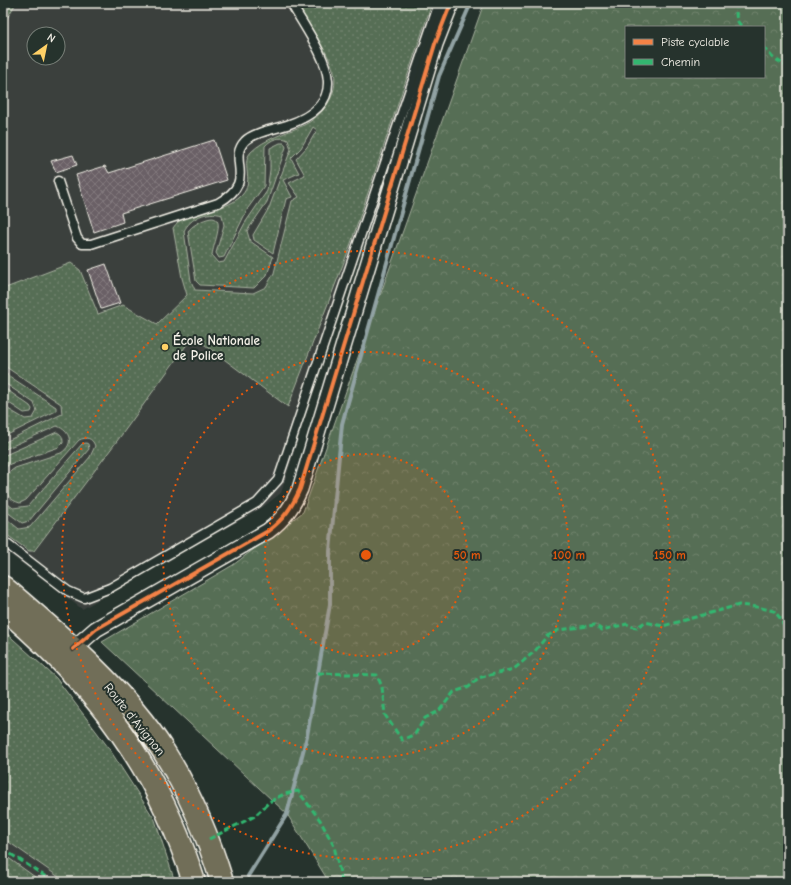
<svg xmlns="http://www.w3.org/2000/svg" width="791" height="885" viewBox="0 0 791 885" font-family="'Comic Neue',sans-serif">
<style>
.built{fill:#3b413e;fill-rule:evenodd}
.green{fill:url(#green-dots);stroke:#a6b09e;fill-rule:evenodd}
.forest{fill:url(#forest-crowns);stroke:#a6b09e;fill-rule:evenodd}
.pitch{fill:#576e54;stroke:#a6b09e}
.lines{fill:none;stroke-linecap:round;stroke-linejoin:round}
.stream{stroke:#91a2a3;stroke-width:4}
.building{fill:url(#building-cross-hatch);stroke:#f4f1e8}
.service-casing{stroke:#f4f1e8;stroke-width:11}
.minor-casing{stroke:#f4f1e8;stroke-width:18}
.primary-casing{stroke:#f4f1e8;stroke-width:25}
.service{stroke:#26332d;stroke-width:8}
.minor{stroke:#26332d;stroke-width:15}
.primary{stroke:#716e59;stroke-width:22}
.quiet{stroke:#33b770;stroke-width:3;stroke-dasharray:6 3;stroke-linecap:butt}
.cycleway-casing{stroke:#26332d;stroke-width:6}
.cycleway{stroke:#f48246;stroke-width:4}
.ring{fill:none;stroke:#e8590c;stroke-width:2;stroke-dasharray:2 4}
.poi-dot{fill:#ffd166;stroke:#26332d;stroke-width:1.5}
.labels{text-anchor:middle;stroke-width:4;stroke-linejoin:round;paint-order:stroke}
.poi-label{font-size:13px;font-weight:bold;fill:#f4f1e8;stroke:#26332d;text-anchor:start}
.street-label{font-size:13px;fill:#f4f1e8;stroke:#26332d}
.centre{fill:#e8590c;stroke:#26332d;stroke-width:2}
.ring-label{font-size:12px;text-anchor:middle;font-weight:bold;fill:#e8590c;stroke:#26332d;stroke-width:4;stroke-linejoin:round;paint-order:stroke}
</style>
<defs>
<pattern id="green-dots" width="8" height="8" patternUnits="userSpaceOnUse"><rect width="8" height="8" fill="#576e54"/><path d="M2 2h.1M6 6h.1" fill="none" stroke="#70836d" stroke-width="1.8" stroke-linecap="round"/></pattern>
<pattern id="forest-crowns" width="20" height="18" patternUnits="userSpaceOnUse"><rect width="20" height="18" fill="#576e54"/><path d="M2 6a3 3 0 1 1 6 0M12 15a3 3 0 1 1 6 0" fill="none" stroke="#70836d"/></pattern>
<pattern id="building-cross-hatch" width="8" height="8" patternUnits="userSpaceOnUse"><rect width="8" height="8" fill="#6b6166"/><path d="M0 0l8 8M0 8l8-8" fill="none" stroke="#81787c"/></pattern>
</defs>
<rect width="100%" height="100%" fill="#26332d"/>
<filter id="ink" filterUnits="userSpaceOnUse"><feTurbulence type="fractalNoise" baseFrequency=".025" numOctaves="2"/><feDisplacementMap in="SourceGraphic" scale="8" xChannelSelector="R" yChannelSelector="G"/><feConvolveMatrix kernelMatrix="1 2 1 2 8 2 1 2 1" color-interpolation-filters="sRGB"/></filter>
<g filter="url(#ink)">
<path class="built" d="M 3,3 L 441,3 L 374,201 L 281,493 L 263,507 L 82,609 L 3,549 ZM 34,34 L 58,34 L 58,58 L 34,58 Z
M 3,831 L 77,882 L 3,882 Z"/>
<path class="green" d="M 296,3 L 432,3 L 349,249 L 288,407 L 193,336 L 123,433 L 34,551 L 29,551 L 3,532 L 3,516 L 19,529 L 30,527 L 90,457 L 95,446 C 92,437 86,437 79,440 L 26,500 L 20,503 C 9,500 6,494 3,483 L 7,474 L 15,468 L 61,453 C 75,444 70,431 57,426 L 3,450 L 3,443 L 62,414 L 61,404 L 3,365 L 3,289 L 71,263 L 80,270 L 98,314 L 123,305 L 157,324 L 187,295 L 182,278 L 173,228 C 185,209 215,213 233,202 C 261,186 238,166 251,152 C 264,139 286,133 302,126 C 322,117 339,95 334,72 C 329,53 307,22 296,3 ZM 313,127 L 317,130 L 307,147 L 296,159 L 305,175 L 289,183 L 299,197 L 292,201 L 274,273 L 266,287 L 253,293 L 195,290 L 191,281 L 184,231 C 190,218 207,210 222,215 L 224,225 L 216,253 L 219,258 L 224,257 L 248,208 L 264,186 L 265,146 C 271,139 280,136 288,140 L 291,149 L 269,208 L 253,235 L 254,240 L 273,253 L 286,199 L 292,197 L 283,180 L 299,173 L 291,158 L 301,148 Z
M 280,143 L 284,143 L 286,147 L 267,202 L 247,231 L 250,241 L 273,257 L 267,275 L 254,288 L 200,285 L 196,281 L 188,231 C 192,226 200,221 207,219 C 229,212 212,246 212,256 L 218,263 L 224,262 L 245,223 L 267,191 L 270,170 L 270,148 Z
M 3,372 L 56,407 L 56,411 L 3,437 L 3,406 L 25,419 L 33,418 L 37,411 L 34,403 L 3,382 Z
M 3,387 L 30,406 L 32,409 L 31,412 L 24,413 L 3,399 Z
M 57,432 C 62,435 63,437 63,443 L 59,447 L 10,464 L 3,469 L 3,456 Z
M 86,443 L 88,444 L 89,449 L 29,521 L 22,523 L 3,509 L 3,500 L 13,508 L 28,506 L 82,444 Z
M 3,630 L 56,678 L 108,747 L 155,820 L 175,882 L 66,882 L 3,838 Z
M 3,854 L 42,882 L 3,882 Z"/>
<path class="forest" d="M 484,3 L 788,3 L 788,882 L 329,882 L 287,814 L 102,642 L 233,565 L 303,512 ZM 626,27 L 764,27 L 764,77 L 626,77 Z"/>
<path class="pitch" d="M 3,3 L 16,3 L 3,25 Z"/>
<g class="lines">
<path class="stream" d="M 248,876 L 287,814 L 307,736 L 330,604 L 330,551 L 342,424 L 439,76 L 471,3"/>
</g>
<path class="building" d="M 214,140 L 227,180 L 121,213 L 123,222 L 94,232 L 76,175 L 105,166 L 109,173 Z
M 73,155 L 77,165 L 56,172 L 51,161 Z
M 106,264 L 120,303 L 101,309 L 88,270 Z"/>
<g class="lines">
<defs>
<path id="service" d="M 58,181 L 77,238 L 82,244 L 91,244 L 218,203 C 259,180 226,161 245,141 C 254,132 275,129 287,125 C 362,100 316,48 291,3
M 3,541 L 68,591 L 84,598 L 110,588 L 257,503 L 278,480 L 439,3"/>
<path id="minor" d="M 73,649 L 96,629 L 268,531 C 284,519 292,507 300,489 L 435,44 L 451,3"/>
<path id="primary" d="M 3,587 C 58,634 126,691 164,752 C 190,793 208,836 222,882
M 10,613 C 98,689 159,770 194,882"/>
</defs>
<use href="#service" class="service-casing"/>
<use href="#minor" class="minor-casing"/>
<use href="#primary" class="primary-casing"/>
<use href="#service" class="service"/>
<use href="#minor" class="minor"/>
<use href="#primary" class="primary"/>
<path class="quiet" d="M 737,3 C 736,12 734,21 743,27
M 764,47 L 772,57 L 788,67
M 318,673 L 377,675 L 382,687 L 385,715 L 402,740 L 415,734 L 425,718 L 439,711 L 454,692 L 469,687 L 478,678 L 514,669 L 535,651 L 547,636 L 559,630 L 595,625 L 602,630 L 627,624 L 636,628 L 645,622 L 663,626 L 739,605 L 757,607 L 774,611 L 780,618 L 788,632
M 209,839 L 255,816 L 269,802 L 284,794 L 298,791 L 320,820 L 334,846 L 342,882
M 3,849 L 54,882"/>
<defs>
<path id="cycleway" d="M 73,649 L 96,629 L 268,531 C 284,519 292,507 300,489 L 435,44 L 451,3"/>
</defs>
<use href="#cycleway" class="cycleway-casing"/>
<use href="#cycleway" class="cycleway"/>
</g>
</g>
<circle cx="366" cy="555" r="101" fill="#e8590c" fill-opacity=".12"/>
<g class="ring">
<circle cx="366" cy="555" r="101"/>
<circle cx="366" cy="555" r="203"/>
<circle cx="366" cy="555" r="304"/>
</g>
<circle class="poi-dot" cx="165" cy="347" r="4"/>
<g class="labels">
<g class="poi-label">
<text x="173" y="345">École Nationale<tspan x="173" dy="15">de Police</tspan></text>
</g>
<g class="street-label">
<text transform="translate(135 719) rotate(51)" y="5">Route d'Avignon</text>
</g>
</g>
<circle cx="366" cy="555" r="6" class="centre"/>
<g class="ring-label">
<text x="467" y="559">50 m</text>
<text x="569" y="559">100 m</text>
<text x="670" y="559">150 m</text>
</g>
<rect width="791" height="885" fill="none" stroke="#26332d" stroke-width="16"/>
<rect x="8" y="8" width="775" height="869" fill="none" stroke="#f4f1e8" stroke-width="1.5" filter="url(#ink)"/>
<rect x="625" y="26" width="140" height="52" fill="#26332d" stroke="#787f78"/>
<rect x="633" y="39" width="20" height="6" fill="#f48246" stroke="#787f78"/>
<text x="661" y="46" font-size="12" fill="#f4f1e8">Piste cyclable</text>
<rect x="633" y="59" width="20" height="6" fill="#33b770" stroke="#787f78"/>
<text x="661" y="66" font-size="12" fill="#f4f1e8">Chemin</text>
<g transform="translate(46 46) rotate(33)"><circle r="19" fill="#26332d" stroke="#787f78"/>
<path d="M0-3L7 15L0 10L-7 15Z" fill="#ffd166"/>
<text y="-6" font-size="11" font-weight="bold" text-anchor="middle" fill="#f4f1e8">N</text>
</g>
</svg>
